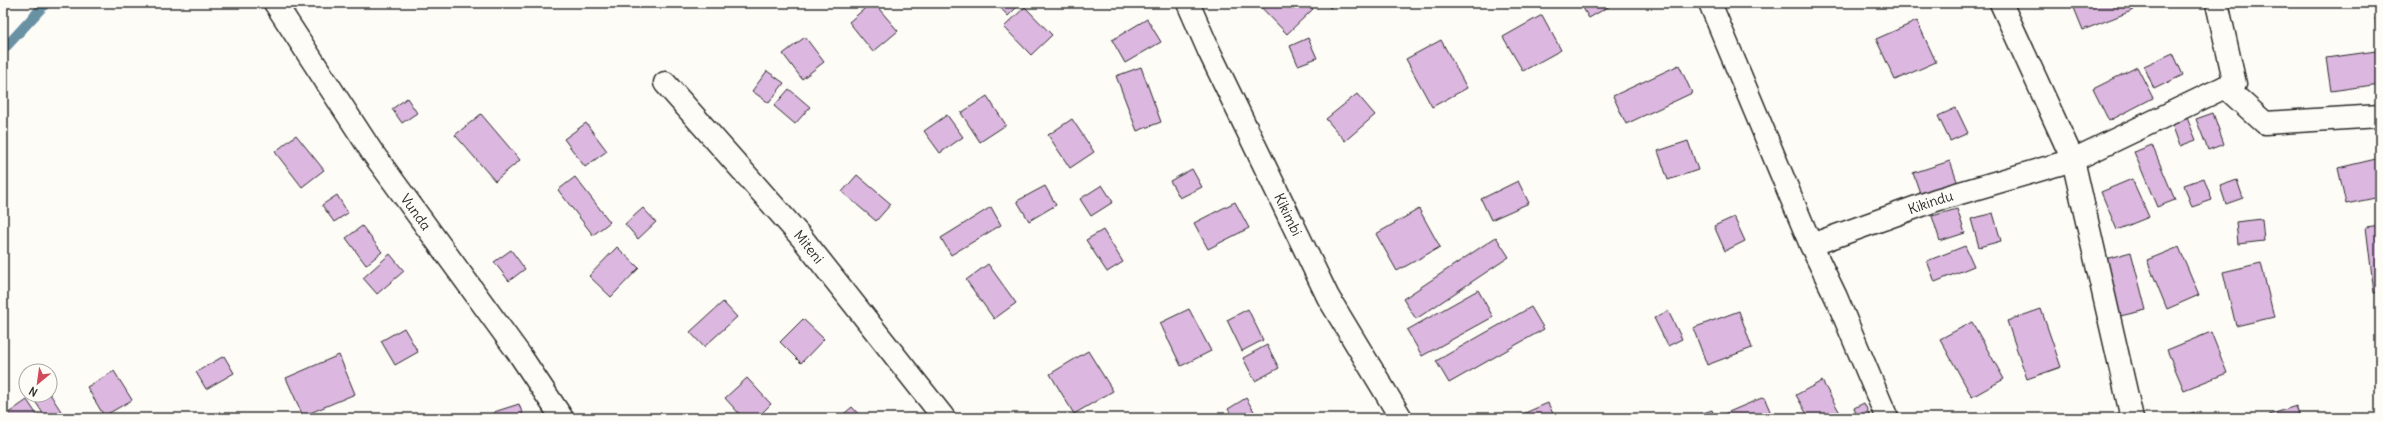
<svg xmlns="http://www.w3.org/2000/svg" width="2383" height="421" viewBox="0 0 2383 421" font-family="Delius,sans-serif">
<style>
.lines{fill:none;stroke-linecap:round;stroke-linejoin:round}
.stream{stroke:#6991a4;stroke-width:10}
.building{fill:#dcb7e0;stroke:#2b2b2b}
.minor-casing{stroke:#2b2b2b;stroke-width:25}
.minor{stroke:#fdfcf7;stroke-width:22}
.labels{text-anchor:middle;stroke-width:3.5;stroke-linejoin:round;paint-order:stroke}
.street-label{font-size:14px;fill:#2b2b2b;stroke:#fdfcf7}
</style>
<rect width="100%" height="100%" fill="#fdfcf7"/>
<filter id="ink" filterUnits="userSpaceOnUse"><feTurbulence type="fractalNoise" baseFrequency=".025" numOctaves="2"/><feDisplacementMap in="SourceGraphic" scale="8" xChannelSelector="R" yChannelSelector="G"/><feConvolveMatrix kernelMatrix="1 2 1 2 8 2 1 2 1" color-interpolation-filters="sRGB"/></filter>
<g filter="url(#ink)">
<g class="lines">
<path class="stream" d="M 3,50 L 46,3"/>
</g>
<path class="building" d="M 871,3 L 874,3 L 898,31 L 873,52 L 849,22 Z
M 996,3 L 1021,3 L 1008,16 Z
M 1257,3 L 1307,3 L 1313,9 L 1287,34 Z
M 1326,3 L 1336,3 L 1330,8 Z
M 1580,3 L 1615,3 L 1589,18 Z
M 2072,3 L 2132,3 L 2134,10 L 2083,30 Z
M 1025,7 L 1052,35 L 1031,55 L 1004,27 Z
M 1542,15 L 1561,50 L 1523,71 L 1503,37 Z
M 2380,17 L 2380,41 L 2375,18 Z
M 1147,19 L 1161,42 L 1125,63 L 1112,40 Z
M 1917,21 L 1936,62 L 1895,80 L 1876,39 Z
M 805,37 L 824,62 L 802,79 L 783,54 Z
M 1308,38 L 1317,58 L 1298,65 L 1290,46 Z
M 1441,40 L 1467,88 L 1432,107 L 1406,59 Z
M 2376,51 L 2380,84 L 2331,91 L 2326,58 Z
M 2173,53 L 2183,75 L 2154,89 L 2144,66 Z
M 1679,65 L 1692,93 L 1626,124 L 1613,96 Z
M 1141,67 L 1161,122 L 1137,131 L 1116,76 Z
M 2137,67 L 2153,98 L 2109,121 L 2093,89 Z
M 767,71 L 784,83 L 769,103 L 752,91 Z
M 789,89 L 810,107 L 795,124 L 774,106 Z
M 1357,94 L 1375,115 L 1345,141 L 1326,119 Z
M 987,96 L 1006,125 L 980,142 L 961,113 Z
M 407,98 L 417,113 L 402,123 L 392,109 Z
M 1956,108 L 1968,133 L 1950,141 L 1938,116 Z
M 2185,113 L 2196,140 L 2180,146 L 2170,119 Z
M 2213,113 L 2224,144 L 2208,150 L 2196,119 Z
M 481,114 L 520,160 L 495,181 L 455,135 Z
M 947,115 L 963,137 L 940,153 L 924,131 Z
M 1072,119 L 1094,152 L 1070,168 L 1048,135 Z
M 586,123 L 607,151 L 585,167 L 564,139 Z
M 296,135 L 324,170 L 302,187 L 275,152 Z
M 1688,141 L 1698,170 L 1668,180 L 1658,151 Z
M 2152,145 L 2175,200 L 2157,207 L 2134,152 Z
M 2380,158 L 2380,197 L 2346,204 L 2338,168 Z
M 1950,161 L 1958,184 L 1921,196 L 1913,173 Z
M 1192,169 L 1202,187 L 1180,198 L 1170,181 Z
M 857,175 L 891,204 L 876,221 L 842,192 Z
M 575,177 L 610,222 L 593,235 L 558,190 Z
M 2204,178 L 2212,200 L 2192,207 L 2184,185 Z
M 2132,179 L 2149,217 L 2117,230 L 2101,192 Z
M 2237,180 L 2243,198 L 2226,204 L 2220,186 Z
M 1518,181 L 1529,203 L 1491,220 L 1481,199 Z
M 1102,185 L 1113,202 L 1091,216 L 1080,199 Z
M 1045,186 L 1056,205 L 1029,221 L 1017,201 Z
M 337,195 L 348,213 L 334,222 L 322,205 Z
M 1235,202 L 1249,228 L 1208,249 L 1194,223 Z
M 991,207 L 1001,225 L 951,255 L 941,238 Z
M 643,208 L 656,222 L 638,239 L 625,224 Z
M 1419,209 L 1440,247 L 1397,271 L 1376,234 Z
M 1957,209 L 1965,233 L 1940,241 L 1932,216 Z
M 1993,213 L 2001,241 L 1979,247 L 1971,219 Z
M 1734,217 L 1745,241 L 1725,251 L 1714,226 Z
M 2262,219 L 2264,241 L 2238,244 L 2236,222 Z
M 2380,225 L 2380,292 L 2374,293 L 2366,227 Z
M 362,226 L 382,252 L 366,265 L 346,238 Z
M 1103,230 L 1123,262 L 1107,272 L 1086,240 Z
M 1496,237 L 1509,257 L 1416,319 L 1403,299 Z
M 1965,246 L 1974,266 L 1935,282 L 1927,261 Z
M 617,247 L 639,268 L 611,297 L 589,276 Z
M 2179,247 L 2199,295 L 2167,309 L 2147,260 Z
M 511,250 L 525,269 L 509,281 L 494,262 Z
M 2131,252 L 2146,310 L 2116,317 L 2101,260 Z
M 390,254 L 404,271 L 377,294 L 363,278 Z
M 2261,263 L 2274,317 L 2236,326 L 2223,272 Z
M 988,264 L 1016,303 L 994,319 L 966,280 Z
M 1478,290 L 1493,317 L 1422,356 L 1407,330 Z
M 723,302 L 737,317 L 704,347 L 690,332 Z
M 1531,307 L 1544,329 L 1449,383 L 1436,361 Z
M 1189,309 L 1211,351 L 1181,366 L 1160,323 Z
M 1248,309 L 1263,340 L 1242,351 L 1227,320 Z
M 2041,309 L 2061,367 L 2027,379 L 2007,321 Z
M 1668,311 L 1682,339 L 1668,346 L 1654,318 Z
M 1739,311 L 1752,348 L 1707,365 L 1693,328 Z
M 803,319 L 824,339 L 801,363 L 780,342 Z
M 1972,322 L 2004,379 L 1972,397 L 1940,339 Z
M 404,328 L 418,352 L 395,365 L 381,341 Z
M 2211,332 L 2227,373 L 2184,390 L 2167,350 Z
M 1267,345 L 1279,368 L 1255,381 L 1243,358 Z
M 1088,351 L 1113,391 L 1074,414 L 1050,374 Z
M 339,355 L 355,394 L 303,416 L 286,378 Z
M 224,356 L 234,373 L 206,389 L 196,372 Z
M 114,371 L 132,400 L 104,416 L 87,387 Z
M 747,378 L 771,404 L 757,418 L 743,418 L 725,398 Z
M 1822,381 L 1843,418 L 1809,418 L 1796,395 Z
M 50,394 L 64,416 L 61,418 L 46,418 L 31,395 Z
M 1764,397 L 1773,418 L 1726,418 L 1724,414 Z
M 1246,398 L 1258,418 L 1233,418 L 1228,409 Z
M 27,400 L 39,418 L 10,418 L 7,414 Z
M 1548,403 L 1555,418 L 1519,418 L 1518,416 Z
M 1864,403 L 1871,418 L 1858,418 L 1854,408 Z
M 519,404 L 524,418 L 496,418 L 494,412 Z
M 2296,406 L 2300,418 L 2270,418 L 2269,415 Z
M 852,407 L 862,418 L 839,418 Z
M 1712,410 L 1715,418 L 1689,418 Z
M 2194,412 L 2197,418 L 2179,418 Z
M 209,413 L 214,418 L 204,418 Z
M 2234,415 L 2235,418 L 2225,418 Z"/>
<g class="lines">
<defs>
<g id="minor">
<path id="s1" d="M 275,3 L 372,152 L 520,355 L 562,418"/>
<path id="s2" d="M 1188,3 L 1209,51 L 1328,297 L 1401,418"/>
<path d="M 1710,3 L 1811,245"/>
<path d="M 2001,3 L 2073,160 L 2132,418"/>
<path d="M 2217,3 L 2235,84 L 2225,87 L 2265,123 L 2380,116"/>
<path id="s3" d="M 665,83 L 802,238 L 944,418"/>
<path id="s4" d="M 1887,418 L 1836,297 L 1811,245 L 1936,200 L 2073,160 L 2225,87"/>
</g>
</defs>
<use href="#minor" class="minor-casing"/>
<use href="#minor" class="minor"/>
</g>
</g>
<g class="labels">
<g class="street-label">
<text dy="5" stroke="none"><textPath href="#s4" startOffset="316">Kikindu</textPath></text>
<text dy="5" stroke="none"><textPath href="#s1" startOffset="252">Vunda</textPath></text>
<text dy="5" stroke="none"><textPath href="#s2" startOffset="234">Kikimbi</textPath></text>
<text dy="5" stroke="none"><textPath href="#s3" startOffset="218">Miteni</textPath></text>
</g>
</g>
<rect width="2383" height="421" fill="none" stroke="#fdfcf7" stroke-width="16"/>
<rect x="8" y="8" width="2367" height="405" fill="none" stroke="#2b2b2b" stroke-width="1.5" filter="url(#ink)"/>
<g transform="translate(38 383) rotate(209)"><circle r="19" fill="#fdfcf7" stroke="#a9a8a5"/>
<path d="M0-3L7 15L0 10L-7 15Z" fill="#d1495b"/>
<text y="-6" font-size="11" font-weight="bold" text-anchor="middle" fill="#2b2b2b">N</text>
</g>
</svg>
